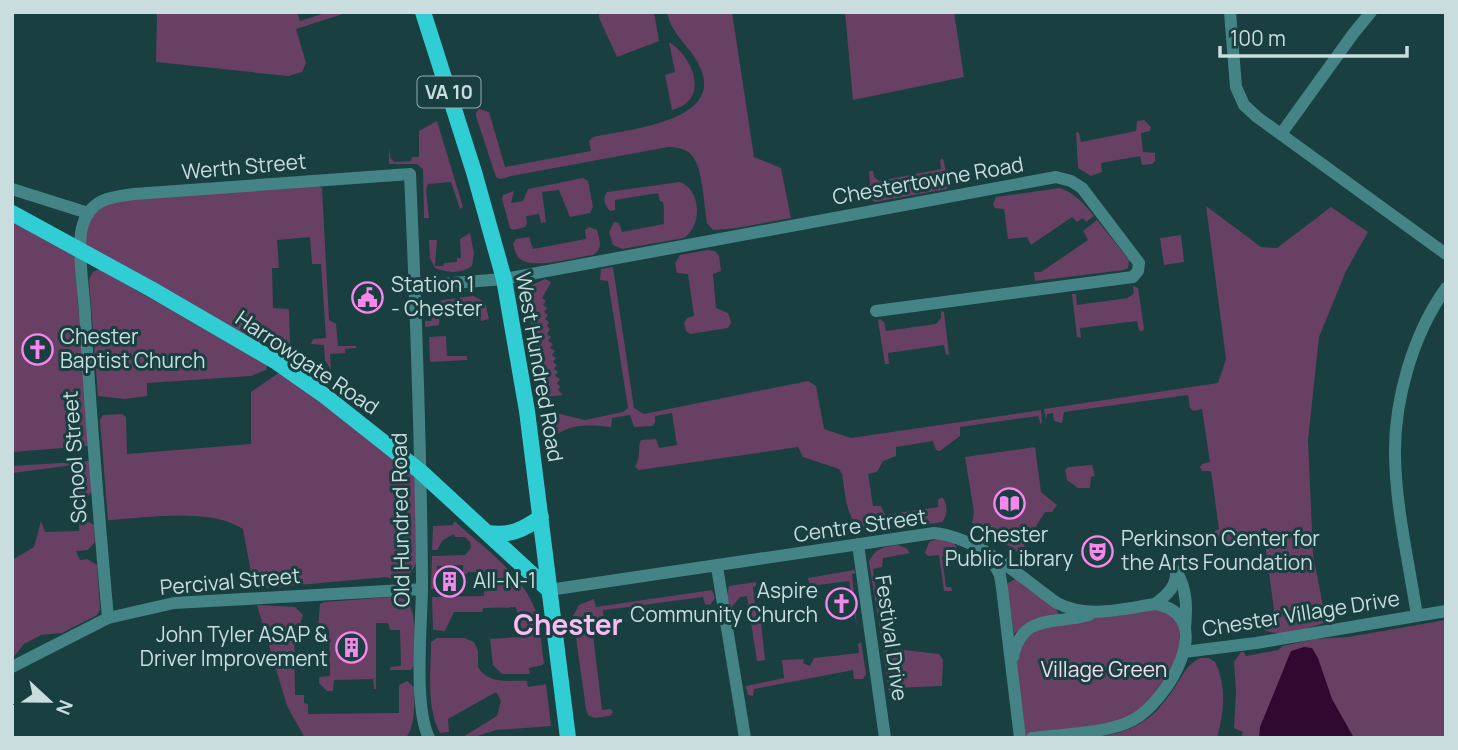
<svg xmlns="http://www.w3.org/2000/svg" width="1458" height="750" viewBox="0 0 1458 750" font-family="Manrope,sans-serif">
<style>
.green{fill:#684064}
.water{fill:#31082f}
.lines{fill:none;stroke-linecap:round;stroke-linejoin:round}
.minor{stroke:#448486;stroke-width:12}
.major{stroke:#30ced4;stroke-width:16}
.labels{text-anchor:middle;stroke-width:6;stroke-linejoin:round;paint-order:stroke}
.shield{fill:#193f40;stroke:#94aeaf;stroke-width:2}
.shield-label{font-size:19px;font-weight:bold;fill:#c9ddde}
.street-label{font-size:21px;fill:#c9ddde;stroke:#193f40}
.poi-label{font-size:21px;fill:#c9ddde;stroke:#193f40;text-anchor:start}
.park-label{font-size:21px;fill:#f7daf3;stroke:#193f40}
.district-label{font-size:28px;font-weight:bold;fill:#fabcf2;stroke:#193f40}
</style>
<rect width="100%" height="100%" fill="#193f40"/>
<path class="green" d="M 157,12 L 297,12 L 300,21 L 328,12 L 349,12 L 296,29 L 306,63 L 302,72 L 288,76 L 156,62 Z
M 599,12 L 654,12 L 659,41 L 617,57 L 599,18 Z
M 667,12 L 732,12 L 754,157 L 781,168 L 791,218 L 737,228 L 713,230 L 707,223 C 704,206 703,170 693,157 C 688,149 677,147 668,147 L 511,176 L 501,179 L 496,177 L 476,116 L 476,113 L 479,109 L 489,112 L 505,167 L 591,151 L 589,141 L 593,137 C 627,129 730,122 698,63 C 688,44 671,34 667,12 Z
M 845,12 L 954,12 L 964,77 L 853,100 Z
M 669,42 C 693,57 711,100 672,110 L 665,75 L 675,72 Z
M 1144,120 L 1151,127 L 1150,131 L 1141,133 L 1143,152 L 1155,153 L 1155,161 L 1152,164 L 1142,165 L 1140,156 L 1101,163 L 1102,172 L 1091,176 L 1078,168 L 1076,132 L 1079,133 L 1081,142 L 1136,131 L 1137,121 Z
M 437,121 L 463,207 L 460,209 L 451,182 L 428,184 L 426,190 L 429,218 L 424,218 L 423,169 L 417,164 L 389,164 L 389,149 L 391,159 L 395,162 L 411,161 L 412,157 L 419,157 L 419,131 Z
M 943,158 L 949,185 L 947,189 L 875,202 L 871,199 L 869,171 L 873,171 L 874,177 L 879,181 L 941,169 L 940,160 Z
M 583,178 L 588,181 L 593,207 L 590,213 L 570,217 L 559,190 L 542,192 L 546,222 L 541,223 L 539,214 L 526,216 L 527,223 L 525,227 L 513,230 L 510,228 L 502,199 L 503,195 L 514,191 L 511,203 L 523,201 L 528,189 Z
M 680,182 C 702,191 702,226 684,238 L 622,249 L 613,245 L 609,232 L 614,222 L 619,223 L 622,232 L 664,224 C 663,216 665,210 663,202 L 660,201 L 658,193 L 615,200 L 615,210 L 610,211 C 605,206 602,199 607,192 Z
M 318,186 L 322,188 L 329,320 L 336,324 L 338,346 L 356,346 L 356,348 L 345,349 L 345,353 L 330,354 L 331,370 L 325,360 L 324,345 L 311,344 L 313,339 L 326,338 L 321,264 L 312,264 L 310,237 L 277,240 L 279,268 L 272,268 L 273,308 L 289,309 L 290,343 L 285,349 L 276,347 L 262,339 L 261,352 L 82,251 L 81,240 L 99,202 Z
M 1060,188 C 1075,193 1084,204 1094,216 L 1086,222 L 1083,218 L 1077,222 L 1072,217 L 1031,245 L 1027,237 L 1008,239 L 1004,209 L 995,208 L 993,204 L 996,197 Z
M 1206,206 L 1261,247 L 1277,248 L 1331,207 L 1368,232 L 1346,271 L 1319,337 L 1308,440 L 1313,554 L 1326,622 C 1309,629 1281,638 1264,630 L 1264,620 L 1275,617 L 1265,543 L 1251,545 L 1247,542 L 1235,543 L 1233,547 L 1223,548 L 1223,543 L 1219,540 L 1211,541 L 1210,533 L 1219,529 L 1211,471 L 1202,471 L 1200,467 L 1202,464 L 1210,462 L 1202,409 L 1193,411 L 1190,408 L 1188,395 L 1064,412 L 1062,423 L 1054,421 L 1053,413 L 1047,414 L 1046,420 L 1044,409 L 1218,383 L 1226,359 Z
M 12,218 L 73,252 L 75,261 L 88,446 L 12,452 Z
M 1097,220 L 1129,260 L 1128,268 L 1124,270 L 1035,281 L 1034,272 L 1041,272 L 1088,240 L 1083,231 Z
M 589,227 L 597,230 C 599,239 604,249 593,255 C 576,257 534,270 520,259 C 515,255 515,249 513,244 L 516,239 L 529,237 L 533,249 L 586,239 L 585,230 Z
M 470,233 L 474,253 L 472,266 C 460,274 448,273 435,268 L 430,258 L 429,240 L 437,240 L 435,266 L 443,266 L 444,263 L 457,262 L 457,258 L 461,258 L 460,239 Z
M 1181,235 L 1184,262 L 1164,265 L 1160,238 Z
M 707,250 L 715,251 L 719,256 L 721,271 L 713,274 L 716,308 L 728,313 L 731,323 L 728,328 L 690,334 L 686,331 L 684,323 L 687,318 L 694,316 L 688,274 L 677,273 L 675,263 L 680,255 Z
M 613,267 L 634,408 L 644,414 L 808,381 L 816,386 L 824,429 L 851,438 L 1041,410 L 1042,422 L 1041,425 L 1038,416 L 960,427 L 960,436 L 940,451 L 936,450 L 933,441 L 896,447 L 896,456 L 883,461 L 877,472 L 868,474 L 873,506 L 881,506 L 885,515 L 938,507 L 938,500 L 942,497 C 948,503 948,516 942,522 L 869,532 C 845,525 846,495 842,474 L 839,469 L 803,457 L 798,447 L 639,470 L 635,467 C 642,454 637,447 641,440 L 656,439 L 659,448 L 677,445 L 672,413 L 655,416 L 655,422 L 653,426 L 634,427 L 630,415 L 612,418 L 611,427 C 590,425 570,423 554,437 L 550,435 L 547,418 L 550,415 L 560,414 L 585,420 L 623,412 L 628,408 L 608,281 L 600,280 L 601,269 Z
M 99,269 L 267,365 L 266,370 L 251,376 L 147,383 L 147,396 L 125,399 L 98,396 L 89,279 L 93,272 Z
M 545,279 L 551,282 L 542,298 L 546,301 L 543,305 L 547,308 L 544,312 L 548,315 L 545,319 L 549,322 L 547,326 L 550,329 L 547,334 L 551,337 L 548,341 L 553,344 L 550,348 L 555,351 L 552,355 L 556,358 L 553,362 L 557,365 L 554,369 L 558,372 L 555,376 L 560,379 L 557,383 L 560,387 L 558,390 L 563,395 L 544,397 L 526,296 L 532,285 Z
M 1133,286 L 1138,288 L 1144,328 L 1142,332 L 1139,330 L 1137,321 L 1080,328 L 1081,338 L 1077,337 L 1072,294 L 1076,294 L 1077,305 L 1128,298 L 1134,293 Z
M 473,296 L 485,302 L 489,319 L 481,321 L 479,308 L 440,311 L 439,325 L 425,327 L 425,321 L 431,321 L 436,303 L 442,300 Z
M 941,311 L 944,312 L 949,354 L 946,355 L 944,345 L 888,353 L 889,364 L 885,364 L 878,321 L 880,319 L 884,322 L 886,331 L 936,324 L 941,318 Z
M 446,336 L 447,356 L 467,356 L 467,360 L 430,362 L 429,337 Z
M 283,372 L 415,476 L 416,563 C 411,576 401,585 387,577 L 254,589 L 243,529 C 209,507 148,518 108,520 L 100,420 L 103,415 L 122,414 L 126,417 L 127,454 L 251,444 L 251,392 L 277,374 Z
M 1035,447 L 1041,492 L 1057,505 L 1052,512 L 1045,512 L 1024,545 L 1026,549 L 1022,554 L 972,523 L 974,512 L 965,457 Z
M 90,461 L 92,490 L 86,500 L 78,502 L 74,465 L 12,473 L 12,466 Z
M 1092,465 L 1095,476 L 1091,477 L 1090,488 L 1078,488 L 1067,480 L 1065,470 L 1068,467 Z
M 81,518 L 94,525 L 95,542 L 88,550 L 76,551 L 80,560 L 87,559 L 97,565 L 100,609 L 97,615 L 62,633 L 41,635 L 24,644 L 12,659 L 12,560 L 34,547 L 41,521 L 45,532 L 79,531 L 79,521 Z
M 454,521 C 482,546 521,573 535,609 C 541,625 541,645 544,663 L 542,665 L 529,668 L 530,674 L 502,674 L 493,665 L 490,639 L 521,637 L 516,607 L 483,608 L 482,612 L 454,612 L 445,631 L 433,630 L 432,597 L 484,596 L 485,572 L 468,572 L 467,574 L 463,574 L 463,565 L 437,566 L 437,589 L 431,589 L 432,556 L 465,555 L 471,548 L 470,542 L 465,537 L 455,537 L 454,534 L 443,540 L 437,550 L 432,550 L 433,526 L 453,525 Z
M 937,539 L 952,542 L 957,547 L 956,553 L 942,556 L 946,587 L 951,587 L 952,591 L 944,591 L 939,555 L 928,556 L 925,553 L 929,542 Z
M 898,545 L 906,548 L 910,553 L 883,558 L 882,567 L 873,569 L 882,634 L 886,635 L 884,638 L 881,636 L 869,562 C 875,548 884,547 898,545 Z
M 854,570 L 856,573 L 852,574 L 857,628 L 849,581 L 810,586 L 808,578 Z
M 1015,579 L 1020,580 L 1055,607 L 1059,614 L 1021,628 L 1014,634 L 1007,587 L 1008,583 Z
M 756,582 L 756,586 L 753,587 L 757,621 L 761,622 L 765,660 L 757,661 L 747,596 L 740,597 L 731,608 L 727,596 L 729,586 Z
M 712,590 L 715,598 L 710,605 L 705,604 L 703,597 L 643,605 L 644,613 L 640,615 L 637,606 L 603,610 L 604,622 L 592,626 L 602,710 L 611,709 L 613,712 L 610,716 L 594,718 L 588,715 L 586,709 L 573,616 L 579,605 L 594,599 L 596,607 Z
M 392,597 C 396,598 400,597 404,599 C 419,607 414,651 414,666 L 411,670 L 389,670 L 391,667 L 401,666 L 400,630 L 390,630 L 388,623 L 376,623 L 376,689 L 374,689 L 373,679 L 334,680 L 333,691 L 327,691 L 319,683 L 319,677 L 330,676 L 329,629 L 318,628 L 320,604 L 324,602 Z
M 1156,604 L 1178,615 L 1181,662 L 1132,721 L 1020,738 L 1015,648 L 1023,631 Z
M 257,605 L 295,607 L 303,615 L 300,624 L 294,625 L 295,695 L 304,695 L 304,703 L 308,704 L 308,714 L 399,713 L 399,685 L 407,681 L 414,687 C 414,704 416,723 406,738 L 305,738 L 287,706 Z
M 1446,620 L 1446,738 L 1241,738 L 1243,732 L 1234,728 L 1236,692 L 1234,662 L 1241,652 L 1244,652 L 1246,656 L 1278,650 L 1283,646 L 1315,639 L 1348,637 Z
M 437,638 L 464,638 L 474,642 L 478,651 L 478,667 C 489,685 509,680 527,681 L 528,687 L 546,684 L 551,726 L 496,730 L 471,738 L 461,738 L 497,716 L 501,701 L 496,692 L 448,719 L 449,732 L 440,733 C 426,707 431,671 431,642 Z
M 861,642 L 866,674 L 863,679 L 854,679 L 853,670 L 754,689 L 753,696 L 748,695 L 746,686 L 784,678 L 782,660 L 804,659 L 803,663 L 810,666 L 814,658 L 859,653 L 858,644 Z
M 887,649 L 888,659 L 894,658 L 895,649 L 939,654 L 943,660 L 942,686 L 893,688 L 893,696 L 890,698 L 883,652 Z
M 1200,658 L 1209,658 L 1215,662 C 1227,686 1224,713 1217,738 L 1093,738 C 1133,732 1152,722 1175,687 C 1183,675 1186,665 1200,658 Z"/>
<path class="water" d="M 1304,647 L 1312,648 L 1318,658 L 1332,699 L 1354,738 L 1259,738 L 1260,727 L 1291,651 Z"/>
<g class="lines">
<path class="minor" d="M 1230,12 L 1236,87 L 1244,105 L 1257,117 L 1446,254
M 1281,134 L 1353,34 L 1371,12
M 12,189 L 88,213
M 415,286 L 504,279 L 1056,177 L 1071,181 L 1082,188 L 1139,263 L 1138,271 L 1133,277 L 876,311
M 858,544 L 885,738
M 991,558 L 1000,575 L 1002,588 L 1020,738
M 717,567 L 745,738
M 1176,571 C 1187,588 1187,608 1185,628
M 549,590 L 934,533 C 978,537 1022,578 1057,603 C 1088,619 1122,609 1155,604 C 1220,615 1167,702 1133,720 C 1107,734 1061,734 1032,738
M 1155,604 C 1167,595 1177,586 1176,571
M 1417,616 C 1409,563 1396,509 1395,456 C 1394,400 1413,334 1446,288
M 108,618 C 99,517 90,416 85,314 C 84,291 76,244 83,224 C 92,198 111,197 134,194 L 410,174 C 416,310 421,447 422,584 C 422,622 413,706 429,738
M 1184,652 L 1256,643 L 1446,611
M 1013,657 C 1022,613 1053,625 1089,615
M 12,667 L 108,618 L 174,603 L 422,589"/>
<path class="major" d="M 423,12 L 474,172 L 504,279 L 527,411 L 568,738
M 12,213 L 151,289 L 275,361 L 325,396 L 421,472 L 549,590
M 488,533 C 510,536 523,530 541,517"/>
</g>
<defs>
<symbol id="civic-ring" viewBox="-11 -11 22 22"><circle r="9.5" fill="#193f40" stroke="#f688ec" stroke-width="1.5"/><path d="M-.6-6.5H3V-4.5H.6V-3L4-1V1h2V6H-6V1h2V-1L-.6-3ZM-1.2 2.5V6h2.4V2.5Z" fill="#f688ec"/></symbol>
<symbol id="church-ring" viewBox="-11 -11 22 22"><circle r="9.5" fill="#193f40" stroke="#f688ec" stroke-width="1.5"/><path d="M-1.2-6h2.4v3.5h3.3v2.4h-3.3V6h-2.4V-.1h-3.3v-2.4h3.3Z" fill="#f688ec"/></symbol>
<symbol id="library-ring" viewBox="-11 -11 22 22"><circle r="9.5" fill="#193f40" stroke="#f688ec" stroke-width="1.5"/><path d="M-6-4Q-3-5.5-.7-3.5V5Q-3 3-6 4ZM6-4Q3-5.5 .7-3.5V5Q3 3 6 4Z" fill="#f688ec"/></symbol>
<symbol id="theatre-ring" viewBox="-11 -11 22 22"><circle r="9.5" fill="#193f40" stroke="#f688ec" stroke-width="1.5"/><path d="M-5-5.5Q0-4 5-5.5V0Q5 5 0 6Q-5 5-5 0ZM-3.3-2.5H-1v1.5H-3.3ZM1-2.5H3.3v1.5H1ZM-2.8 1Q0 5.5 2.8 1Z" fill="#f688ec"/></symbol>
<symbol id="building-ring" viewBox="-11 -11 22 22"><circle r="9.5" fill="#193f40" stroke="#f688ec" stroke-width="1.5"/><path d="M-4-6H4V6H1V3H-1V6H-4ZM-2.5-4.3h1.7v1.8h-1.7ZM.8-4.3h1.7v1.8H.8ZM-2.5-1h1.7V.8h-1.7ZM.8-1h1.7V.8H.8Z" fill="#f688ec"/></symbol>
</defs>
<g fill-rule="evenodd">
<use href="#civic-ring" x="350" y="280" width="35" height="35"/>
<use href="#church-ring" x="20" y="332" width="35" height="35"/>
<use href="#library-ring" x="992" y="486" width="35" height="35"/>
<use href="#theatre-ring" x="1080" y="534" width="35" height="35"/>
<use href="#building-ring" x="432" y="564" width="35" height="35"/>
<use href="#church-ring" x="824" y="586" width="35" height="35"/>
<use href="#building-ring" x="334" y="630" width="35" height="35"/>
</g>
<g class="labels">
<rect class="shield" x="417.5" y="76.5" width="63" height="31" rx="5"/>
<g class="shield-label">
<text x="449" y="99">VA 10</text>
</g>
<g class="street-label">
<text transform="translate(244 167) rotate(-5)" y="7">Werth Street</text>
<text transform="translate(928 181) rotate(-10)" y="7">Chestertowne Road</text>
<text transform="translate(307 363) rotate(34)" y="7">Harrowgate Road</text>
<text transform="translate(539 367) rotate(80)" y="7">West Hundred Road</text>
<text transform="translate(75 457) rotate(-94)" y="7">School Street</text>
<text transform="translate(401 520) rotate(-91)" y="7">Old Hundred Road</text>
<text transform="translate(860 526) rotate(-8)" y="7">Centre Street</text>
<text transform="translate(230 582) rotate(-5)" y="7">Percival Street</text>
<text transform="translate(1301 614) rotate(-9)" y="7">Chester Village Drive</text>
<text transform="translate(891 638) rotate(82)" y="7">Festival Drive</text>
</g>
<g class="poi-label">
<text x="391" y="292">Station 1<tspan x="391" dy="24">- Chester</tspan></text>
<text x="60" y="344">Chester<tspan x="60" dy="24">Baptist Church</tspan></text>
<text x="1009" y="542" text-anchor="middle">Chester<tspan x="1009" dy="24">Public Library</tspan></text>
<text x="1121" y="546">Perkinson Center for<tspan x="1121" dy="24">the Arts Foundation</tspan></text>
<text x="473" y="588">All-N-1</text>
<text x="818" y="598" text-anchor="end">Aspire<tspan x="818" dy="24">Community Church</tspan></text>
<text x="328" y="642" text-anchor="end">John Tyler ASAP &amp;<tspan x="328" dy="24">Driver Improvement</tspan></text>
</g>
<g class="park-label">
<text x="1104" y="677">Village Green</text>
</g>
<g class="district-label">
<text x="568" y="635">Chester</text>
</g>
</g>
<rect width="1458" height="750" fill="none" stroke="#c9ddde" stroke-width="28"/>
<g transform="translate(49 701) rotate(112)" stroke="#193f40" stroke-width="5" paint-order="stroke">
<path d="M0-5L12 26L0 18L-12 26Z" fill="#c9ddde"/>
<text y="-10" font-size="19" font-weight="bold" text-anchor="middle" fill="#c9ddde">N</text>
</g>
<path d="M1220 46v10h187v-10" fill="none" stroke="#c9ddde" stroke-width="3.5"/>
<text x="1230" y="46" font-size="21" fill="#c9ddde" stroke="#193f40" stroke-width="5" paint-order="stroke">100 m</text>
</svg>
